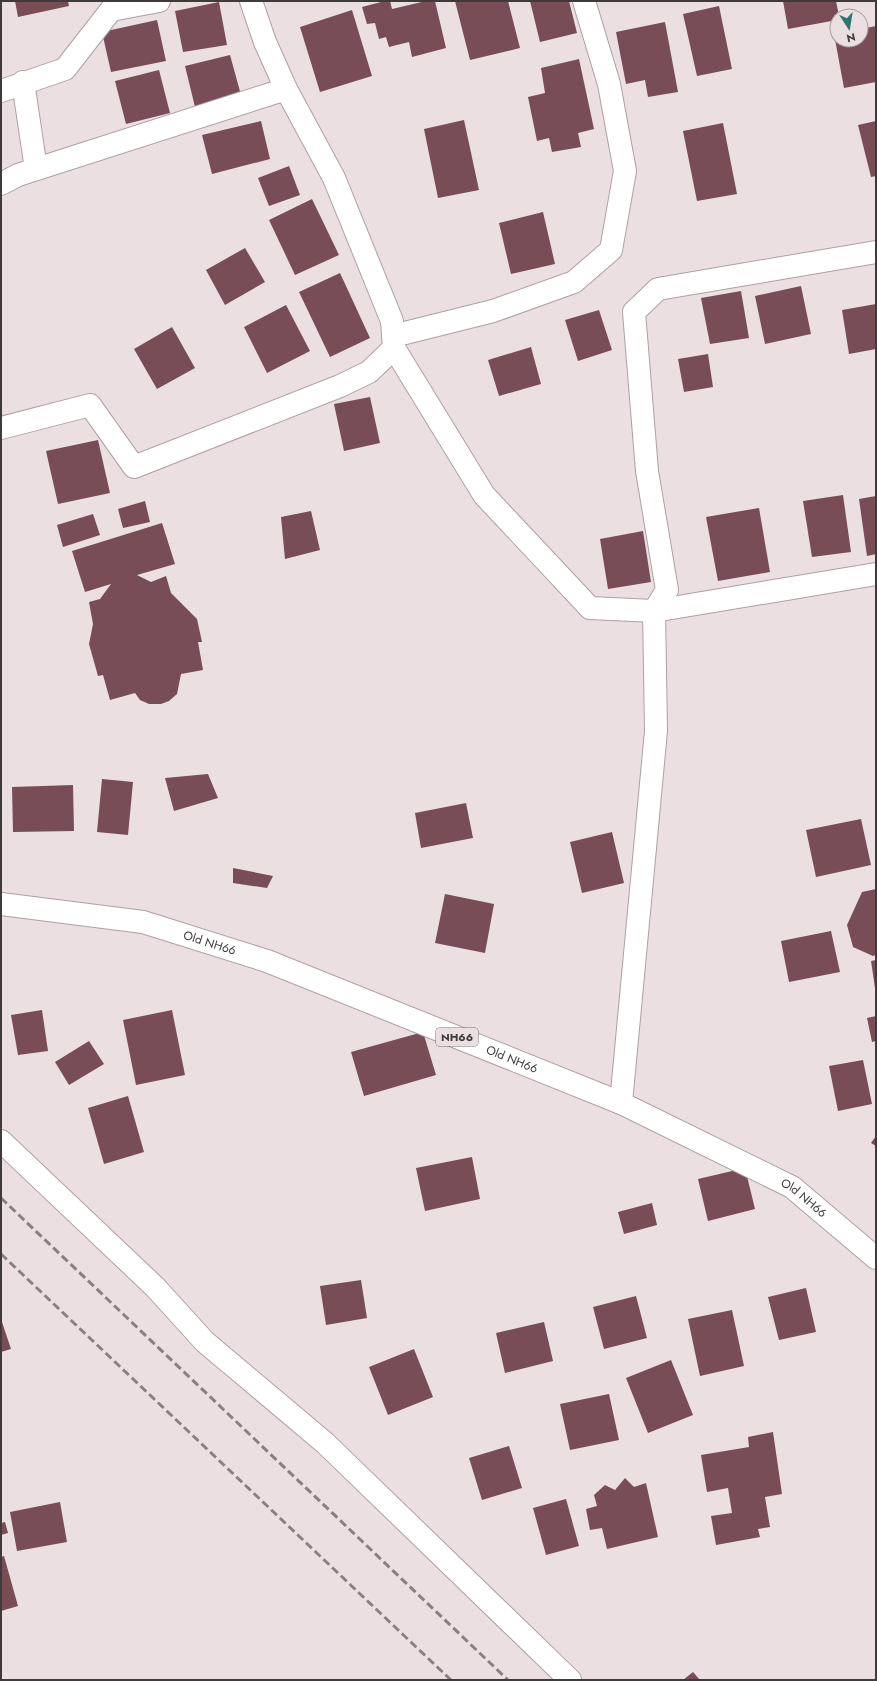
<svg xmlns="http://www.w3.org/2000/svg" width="877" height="1681" viewBox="0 0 877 1681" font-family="Jost,sans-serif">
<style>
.building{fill:#784d55}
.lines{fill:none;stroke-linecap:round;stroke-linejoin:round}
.minor-casing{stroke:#ada0a2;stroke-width:24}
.primary-casing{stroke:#ada0a2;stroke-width:24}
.minor{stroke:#fff;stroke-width:22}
.primary{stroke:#fff;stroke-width:22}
.rail{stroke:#888081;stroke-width:3;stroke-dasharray:8 4;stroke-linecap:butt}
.labels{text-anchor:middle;stroke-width:4;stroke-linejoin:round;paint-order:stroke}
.shield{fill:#ecdfe1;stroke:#736c6d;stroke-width:1}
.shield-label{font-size:11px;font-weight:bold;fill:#3f3a3b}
.street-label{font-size:12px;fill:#3f3a3b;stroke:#ecdfe1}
</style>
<rect width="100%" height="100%" fill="#ecdfe1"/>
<path class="building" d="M 15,1 L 68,1 L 69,6 L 18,17 Z
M 385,1 L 390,1 L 392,9 L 426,1 L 435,1 L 446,48 L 412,57 L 409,42 L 389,47 L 386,37 L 379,39 L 375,23 L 367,24 L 362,7 Z
M 455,1 L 508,1 L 520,48 L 470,60 Z
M 530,1 L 569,1 L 577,33 L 540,42 Z
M 783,1 L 836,1 L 839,16 L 837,16 L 837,20 L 788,29 Z
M 219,2 L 227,45 L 183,52 L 175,11 Z
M 719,6 L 732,69 L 697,76 L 683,14 Z
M 352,10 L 372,76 L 320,92 L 300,27 Z
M 157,20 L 166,61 L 111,72 L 102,32 Z
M 665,22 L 678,92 L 648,97 L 645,80 L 626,84 L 616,32 Z
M 876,26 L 876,82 L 844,88 L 834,34 L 837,34 L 837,40 L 861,40 L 861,29 Z
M 230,55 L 241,95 L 195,107 L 185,66 Z
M 579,59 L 594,129 L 578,133 L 581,147 L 552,152 L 549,138 L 537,141 L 528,97 L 545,93 L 541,68 Z
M 159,70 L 170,113 L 126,124 L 115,81 Z
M 464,120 L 479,190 L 438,198 L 424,129 Z
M 261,121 L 270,159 L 212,174 L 202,135 Z
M 876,121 L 876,176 L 871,177 L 858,125 Z
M 723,123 L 737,194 L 697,201 L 683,131 Z
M 289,166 L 300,195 L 269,206 L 258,178 Z
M 312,199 L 339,255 L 295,275 L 269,220 Z
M 543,212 L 555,264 L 511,274 L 499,223 Z
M 245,248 L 265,282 L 225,305 L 206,270 Z
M 340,273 L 370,338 L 330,357 L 299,292 Z
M 801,286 L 811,334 L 765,344 L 755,296 Z
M 741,291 L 749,338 L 710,344 L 701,298 Z
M 876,304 L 876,349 L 849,354 L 842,310 Z
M 286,305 L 310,351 L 267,373 L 244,327 Z
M 599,310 L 612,350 L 578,361 L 565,320 Z
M 172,327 L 195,368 L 157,389 L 134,349 Z
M 531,347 L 541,384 L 499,396 L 488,360 Z
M 708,354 L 713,387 L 684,392 L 678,359 Z
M 370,397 L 380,443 L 344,451 L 334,404 Z
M 98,440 L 110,493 L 58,504 L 46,451 Z
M 843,495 L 851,552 L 812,557 L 803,501 Z
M 876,496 L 876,554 L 867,556 L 859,499 Z
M 145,501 L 150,522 L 123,528 L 118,509 Z
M 759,508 L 770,572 L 718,581 L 706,517 Z
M 311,511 L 320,550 L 285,559 L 281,517 Z
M 93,514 L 100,535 L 63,547 L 57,525 Z
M 162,523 L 175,564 L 137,575 L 151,582 L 166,576 L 171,593 L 197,619 L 202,642 L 198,642 L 203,670 L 181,674 L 177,694 L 169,701 L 161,704 L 149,704 L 140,700 L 135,693 L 110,700 L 103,675 L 98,676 L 89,644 L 93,624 L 89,602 L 100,599 L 111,584 L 85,592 L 72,551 Z
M 643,531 L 651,582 L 608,589 L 600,539 Z
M 208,774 L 218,798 L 174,811 L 165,778 Z
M 102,779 L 133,782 L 128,835 L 97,832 Z
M 73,785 L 74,831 L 13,832 L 12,787 Z
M 466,803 L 473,838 L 421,848 L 415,813 Z
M 861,819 L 871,865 L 816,877 L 806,830 Z
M 612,832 L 624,883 L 582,893 L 570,842 Z
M 233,868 L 273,876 L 267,888 L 233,883 Z
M 876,889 L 876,955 L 873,956 L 853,947 L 847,925 L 862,892 Z
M 445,894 L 494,904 L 485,953 L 435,943 Z
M 831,931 L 840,972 L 789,982 L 781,941 Z
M 876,960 L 876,988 L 875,988 L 871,961 Z
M 42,1010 L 48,1051 L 18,1055 L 11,1015 Z
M 172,1010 L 185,1075 L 136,1085 L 123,1020 Z
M 876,1016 L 876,1041 L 872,1042 L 867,1018 Z
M 423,1032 L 436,1075 L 364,1096 L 351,1052 Z
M 89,1041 L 104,1064 L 69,1085 L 55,1062 Z
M 863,1060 L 872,1104 L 838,1111 L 829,1066 Z
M 128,1096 L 144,1152 L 104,1164 L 88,1108 Z
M 876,1136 L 876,1146 L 871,1143 Z
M 472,1157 L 480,1199 L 425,1211 L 416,1168 Z
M 745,1168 L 755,1209 L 708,1221 L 698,1179 Z
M 652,1203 L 657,1225 L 624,1234 L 618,1212 Z
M 361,1280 L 367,1318 L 326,1325 L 320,1286 Z
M 806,1288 L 816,1332 L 779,1340 L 768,1297 Z
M 636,1296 L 647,1338 L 604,1349 L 593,1307 Z
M 732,1310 L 744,1366 L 700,1376 L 688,1319 Z
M 1,1319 L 11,1349 L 1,1352 Z
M 544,1322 L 553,1361 L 505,1373 L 496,1333 Z
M 414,1349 L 433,1397 L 388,1415 L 369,1367 Z
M 671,1360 L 693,1415 L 648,1433 L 626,1378 Z
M 609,1394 L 619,1440 L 570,1450 L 560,1404 Z
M 773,1432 L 782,1494 L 765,1497 L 770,1527 L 758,1529 L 760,1537 L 716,1545 L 711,1516 L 732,1513 L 728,1488 L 707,1492 L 701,1455 L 749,1447 L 748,1437 Z
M 509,1446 L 522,1488 L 482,1500 L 469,1458 Z
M 625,1478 L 634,1487 L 646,1483 L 658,1537 L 607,1549 L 602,1528 L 590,1530 L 586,1509 L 597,1506 L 594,1495 L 605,1485 L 615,1490 Z
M 566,1499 L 579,1546 L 546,1555 L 533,1508 Z
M 60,1502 L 67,1542 L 17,1551 L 10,1512 Z
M 5,1522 L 8,1533 L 1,1535 L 1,1523 Z
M 4,1556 L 18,1606 L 1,1611 L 1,1557 Z
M 693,1672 L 700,1680 L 683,1680 Z"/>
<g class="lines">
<defs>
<path id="minor" d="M 251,1 L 265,42 L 286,89 L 334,178 L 392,321 L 394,348 L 484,495 L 590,608 L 654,611 L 656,731 L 621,1103
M 23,82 L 36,169
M 1,91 L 65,69 L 111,10 L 159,1
M 1,184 L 18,175 L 286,89
M 393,336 L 493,311 L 574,282 L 611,250 L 625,171 L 609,84 L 584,1
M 1,428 L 90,405 L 134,467 L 340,386 L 369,372 L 394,348
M 654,611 L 667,590 L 647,471 L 634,312 L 658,289 L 876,252
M 654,611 L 876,574
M 1,1141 L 155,1287 L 205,1342 L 325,1443 L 570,1680"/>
<g id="primary">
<path id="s1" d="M 1,904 L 143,922 L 267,961 L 621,1103 L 792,1187 L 876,1258"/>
</g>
</defs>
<use href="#minor" class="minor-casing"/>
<use href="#primary" class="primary-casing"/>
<use href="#minor" class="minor"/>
<use href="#primary" class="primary"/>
<path class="rail" d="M 1,1198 L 508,1680
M 1,1254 L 451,1680"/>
</g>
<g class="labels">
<rect class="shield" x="436" y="1028" width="42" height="18" rx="3"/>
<g class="shield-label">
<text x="457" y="1041">NH66</text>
</g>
<g class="street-label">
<text dy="4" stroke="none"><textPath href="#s1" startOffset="213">Old NH66</textPath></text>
<text dy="4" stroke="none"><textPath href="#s1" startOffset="537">Old NH66</textPath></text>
<text dy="4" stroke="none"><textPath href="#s1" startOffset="861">Old NH66</textPath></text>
</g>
</g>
<rect width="877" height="1681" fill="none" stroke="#3f3a3b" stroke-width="4"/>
<g transform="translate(849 28) rotate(168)"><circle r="19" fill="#ecdfe1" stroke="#a79d9f"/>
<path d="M0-3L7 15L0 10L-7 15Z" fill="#2d756e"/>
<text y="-6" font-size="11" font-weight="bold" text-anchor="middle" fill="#3f3a3b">N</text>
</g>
</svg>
